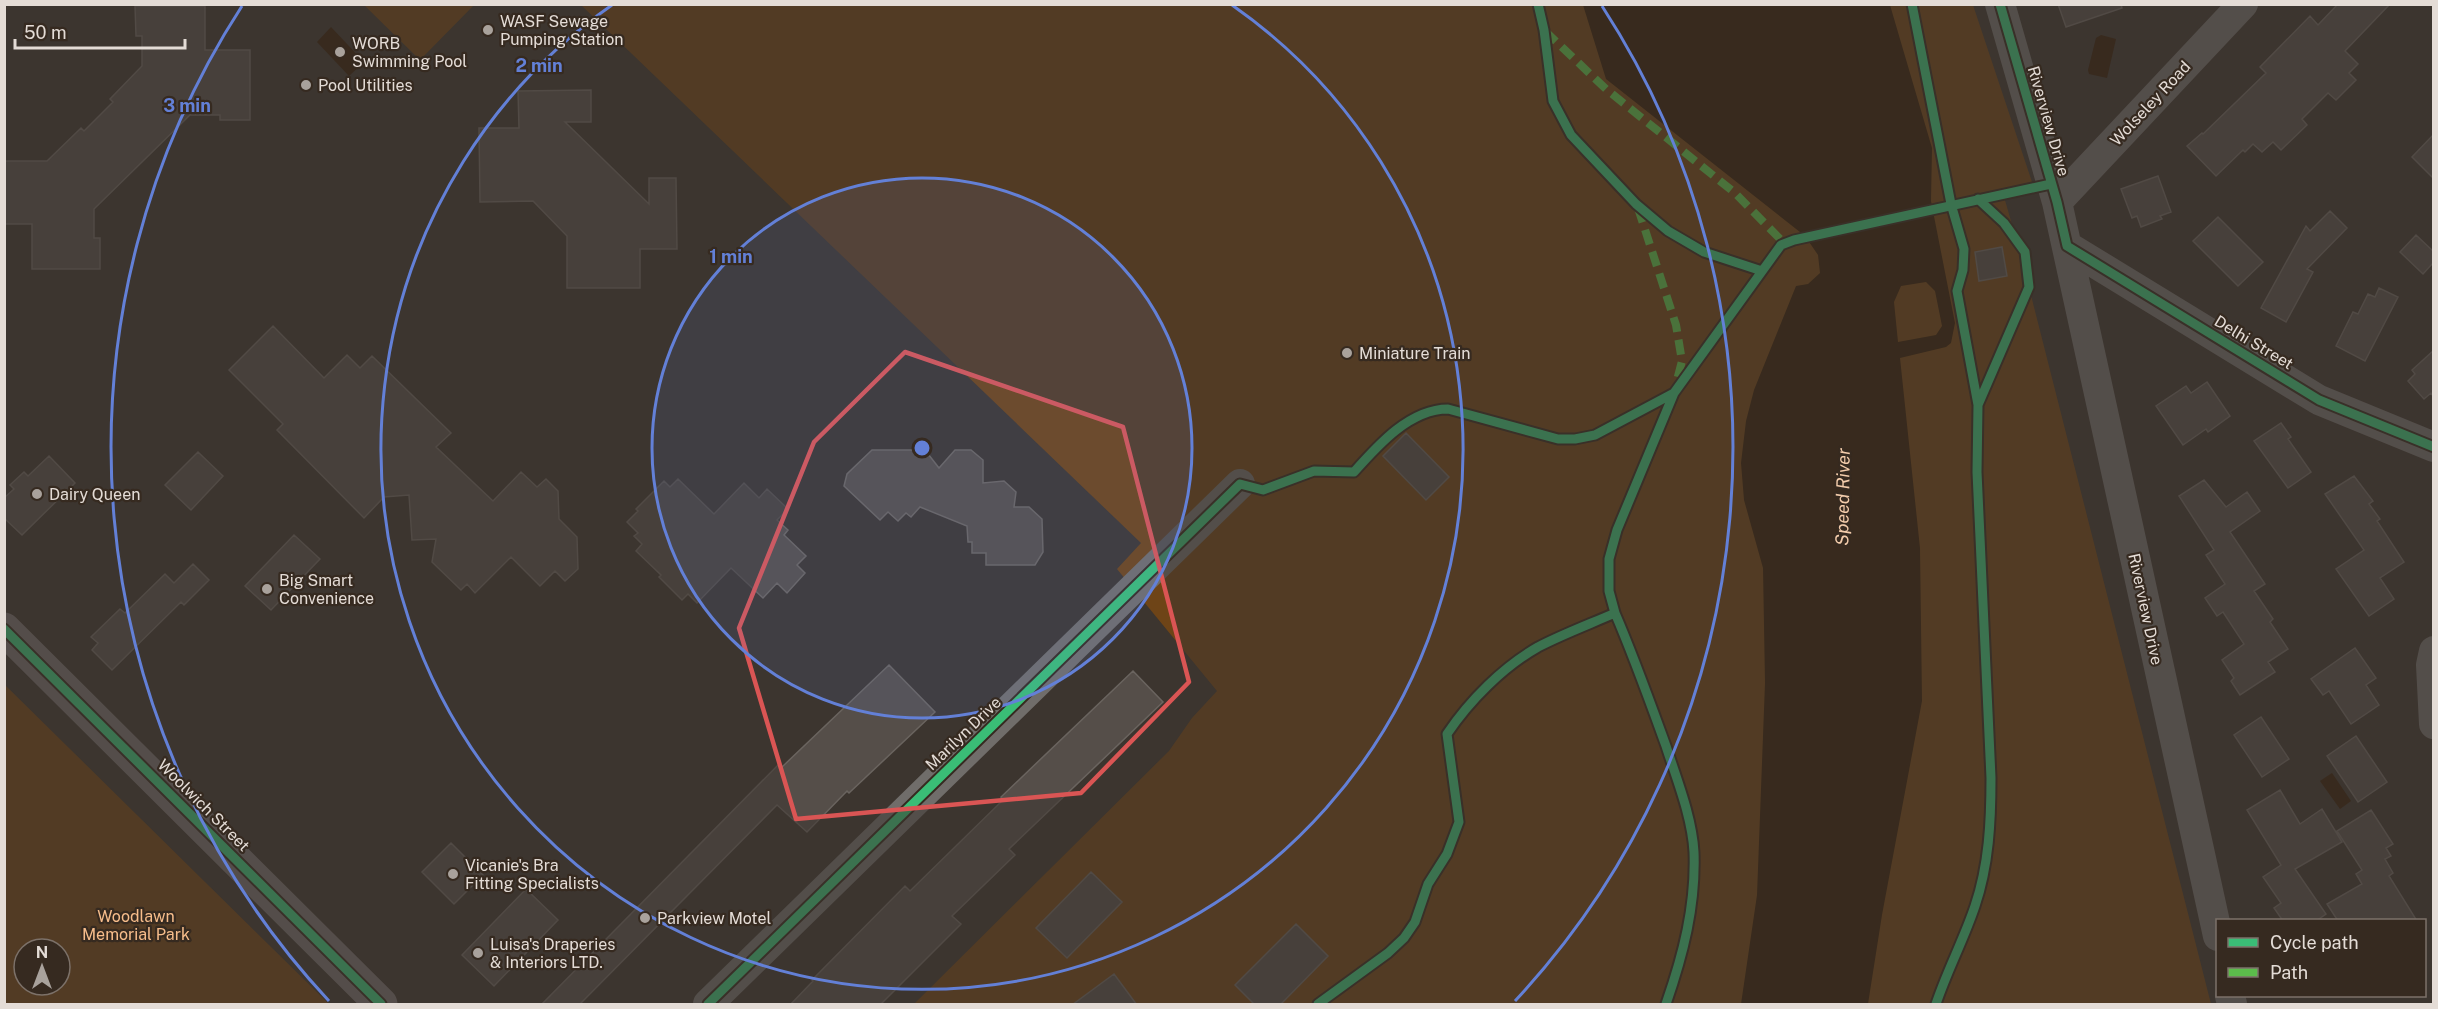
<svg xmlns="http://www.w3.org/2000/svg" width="2438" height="1009" viewBox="0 0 2438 1009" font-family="'Public Sans',sans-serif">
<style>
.green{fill:#6e4417;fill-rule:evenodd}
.water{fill:#341e09;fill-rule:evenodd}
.building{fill:#554e49;stroke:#6a645f;stroke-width:1.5}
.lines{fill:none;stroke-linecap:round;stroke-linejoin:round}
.minor{stroke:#706d6a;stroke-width:30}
.major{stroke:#726c6a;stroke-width:33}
.quiet{stroke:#5cbc4b;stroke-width:8;stroke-dasharray:15 8;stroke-linecap:butt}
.cycleway-casing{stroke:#362a20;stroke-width:13}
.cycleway{stroke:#3abd76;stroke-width:9}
.marked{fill:none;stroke:#da5554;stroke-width:4.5;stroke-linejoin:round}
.ring{fill:none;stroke:#6380d7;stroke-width:3}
.poi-dot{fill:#a9a29c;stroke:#362a20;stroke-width:2}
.labels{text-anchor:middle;stroke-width:4.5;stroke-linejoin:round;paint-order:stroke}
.poi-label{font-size:16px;fill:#e4dcd6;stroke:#362a20;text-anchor:start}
.street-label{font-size:16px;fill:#e4dcd6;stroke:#362a20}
.park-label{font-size:16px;fill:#f7bd8b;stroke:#362a20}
.water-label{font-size:18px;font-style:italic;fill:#f3ccab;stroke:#362a20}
.centre{fill:#6380d7;stroke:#362a20;stroke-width:3}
.ring-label{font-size:18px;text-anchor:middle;font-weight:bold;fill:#6380d7;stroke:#362a20;stroke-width:4.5;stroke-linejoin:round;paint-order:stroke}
</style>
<rect width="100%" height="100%" fill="#3c352f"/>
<path class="green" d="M 364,5 L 474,5 L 420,60 Z
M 581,5 L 1973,5 L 2032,182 L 2002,190 L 2020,252 L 2211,1004 L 914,1004 L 1169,751 L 1192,718 L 1217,691 L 1117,569 L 1141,543 Z
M 4,685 L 5,685 L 329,1004 L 5,1004 ZM 24,949 L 60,949 L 60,985 L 24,985 Z"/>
<path class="water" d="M 1583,5 L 1890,5 L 1932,148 L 1931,201 L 1955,323 L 1951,343 L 1946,347 L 1900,358 L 1920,548 L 1922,701 L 1882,915 L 1868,1004 L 1741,1004 L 1757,895 L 1765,683 L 1763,568 L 1744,500 L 1741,463 L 1746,421 L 1754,390 L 1796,286 L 1808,284 L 1820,273 L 1818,255 L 1805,236 L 1606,79 ZM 1926,282 L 1935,291 L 1942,326 L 1936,335 L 1898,342 L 1894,302 L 1901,286 Z
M 331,27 L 364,62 L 349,76 L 317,42 Z
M 2101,35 L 2116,39 L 2107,78 L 2089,74 L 2088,70 L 2096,38 Z
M 2332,773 L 2351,801 L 2340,809 L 2320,781 Z"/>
<path class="building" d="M 2058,4 L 2121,4 L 2122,8 L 2066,27 Z
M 2338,4 L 2390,4 L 2345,51 L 2358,64 L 2349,73 L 2356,80 L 2336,100 L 2328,93 L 2302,119 L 2307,125 L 2281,150 L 2273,142 L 2262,152 L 2253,144 L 2245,152 L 2243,150 L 2216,176 L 2187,146 L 2202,133 L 2203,134 L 2266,73 L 2260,67 L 2310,16 L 2318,25 Z
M 135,6 L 205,6 L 205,50 L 250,50 L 250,120 L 220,120 L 220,115 L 190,115 L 94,209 L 94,238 L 100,238 L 100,269 L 32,269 L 32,224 L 4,224 L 4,161 L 47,161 L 81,128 L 84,131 L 113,102 L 110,99 L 142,66 L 142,36 L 136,36 Z
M 591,90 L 591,122 L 565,122 L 649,204 L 649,178 L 676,178 L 677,249 L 640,249 L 640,288 L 567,288 L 567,236 L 533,201 L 480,202 L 479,128 L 519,128 L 518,91 Z
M 2433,135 L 2433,178 L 2412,157 Z
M 2158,176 L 2171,212 L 2160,216 L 2162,219 L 2141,227 L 2137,216 L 2132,218 L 2121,189 Z
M 2330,211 L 2347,228 L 2307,269 L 2313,272 L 2286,322 L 2261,308 L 2306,226 L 2310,231 Z
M 2218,217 L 2263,262 L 2238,286 L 2193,241 Z
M 2416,235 L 2433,251 L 2433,263 L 2423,274 L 2400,252 Z
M 2002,247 L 2007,276 L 1979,281 L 1975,252 Z
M 2379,288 L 2398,297 L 2365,361 L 2336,346 L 2353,312 L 2358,314 L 2368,294 L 2375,297 Z
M 273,326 L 324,378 L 347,355 L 360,368 L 372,356 L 451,433 L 436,447 L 493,501 L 521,472 L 537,487 L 546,479 L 558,491 L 559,519 L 577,537 L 578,569 L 565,581 L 555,571 L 540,586 L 511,557 L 475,593 L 467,584 L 461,590 L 432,562 L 436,539 L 412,540 L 409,495 L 384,497 L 364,518 L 277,430 L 283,424 L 229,370 Z
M 2433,351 L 2433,396 L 2431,393 L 2424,399 L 2408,381 L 2415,374 L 2412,370 Z
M 2207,382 L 2230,416 L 2208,432 L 2206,429 L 2183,445 L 2156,406 L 2186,386 L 2191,393 Z
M 2281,423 L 2291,437 L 2288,439 L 2311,472 L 2288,488 L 2254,441 Z
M 1406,433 L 1449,477 L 1426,500 L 1383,456 Z
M 872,450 L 925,450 L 939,468 L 955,450 L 971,450 L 983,460 L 983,483 L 1004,481 L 1016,492 L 1014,507 L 1029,507 L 1042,519 L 1043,552 L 1035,565 L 986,565 L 986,553 L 972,553 L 972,542 L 968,542 L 967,526 L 920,507 L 911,517 L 906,513 L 898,521 L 888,512 L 880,520 L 844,486 L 847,474 Z
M 198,452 L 223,476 L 191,510 L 165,485 Z
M 49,456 L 75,483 L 22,535 L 4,518 L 4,498 L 14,489 L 10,485 L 24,472 L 28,476 Z
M 2354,476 L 2373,501 L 2369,504 L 2380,519 L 2377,521 L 2404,562 L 2380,578 L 2394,599 L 2369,616 L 2336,569 L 2364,550 L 2325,494 Z
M 678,479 L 714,514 L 744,483 L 759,498 L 767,489 L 788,509 L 777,520 L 788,530 L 784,535 L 806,556 L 797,565 L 805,573 L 787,593 L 777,583 L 763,598 L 731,568 L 697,603 L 688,594 L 682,600 L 659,577 L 661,575 L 636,551 L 642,544 L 634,536 L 638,533 L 627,522 L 638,511 L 636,509 L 664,481 L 670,487 Z
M 2204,480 L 2226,507 L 2247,492 L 2260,511 L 2230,532 L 2265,584 L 2254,591 L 2273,619 L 2270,622 L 2288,649 L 2268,662 L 2275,672 L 2240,695 L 2231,681 L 2234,678 L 2222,660 L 2244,644 L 2223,612 L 2217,616 L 2205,598 L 2225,584 L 2206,555 L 2214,550 L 2179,496 Z
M 294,535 L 320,559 L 271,610 L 245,586 Z
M 193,564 L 209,580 L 184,605 L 181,602 L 112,670 L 92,650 L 98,643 L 91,637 L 120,609 L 125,613 L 165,574 L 174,583 Z
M 2355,648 L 2376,678 L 2366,685 L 2379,705 L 2351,724 L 2329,691 L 2323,695 L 2311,679 Z
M 889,665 L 935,712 L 849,793 L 847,791 L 807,832 L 777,805 L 579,1005 L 541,1005 L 779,764 L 782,767 Z
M 1133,671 L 1163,702 L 1009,849 L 1015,855 L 952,916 L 961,924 L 880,1005 L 790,1005 L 813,981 L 812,980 L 905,886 L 910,891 L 1003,800 L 1001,797 Z
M 2261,717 L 2289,759 L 2262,777 L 2234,735 Z
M 2356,736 L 2387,782 L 2358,802 L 2327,756 Z
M 2280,790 L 2300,824 L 2322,809 L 2342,842 L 2295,869 L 2326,914 L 2316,921 L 2283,921 L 2274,908 L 2281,903 L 2263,877 L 2281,865 L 2247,810 Z
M 2371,810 L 2393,844 L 2386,848 L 2391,856 L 2385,859 L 2393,873 L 2389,876 L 2417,921 L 2338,921 L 2327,904 L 2362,884 L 2356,874 L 2362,870 L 2337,831 Z
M 451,843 L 483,875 L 454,904 L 422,872 Z
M 1091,872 L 1122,902 L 1067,958 L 1036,928 Z
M 526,889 L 558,920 L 494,986 L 462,955 Z
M 1296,924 L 1328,956 L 1280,1005 L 1255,1005 L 1235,985 Z
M 1114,974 L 1137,1005 L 1072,1005 Z"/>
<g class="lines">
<path class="minor" d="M 2000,4 L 2057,202 L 2218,936
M 2057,202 L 2243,4
M 2067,246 L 2319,400 L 2434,447
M 2434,651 L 2431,665 L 2434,724
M 2230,996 L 2232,1004
M 708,1004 L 1240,484"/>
<path class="major" d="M 4,629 L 381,1004"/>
<path class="quiet" d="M 1545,31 L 1606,89 L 1735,193 L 1785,244
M 1638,208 L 1676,325 L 1682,361 L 1676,384"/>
<defs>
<path id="cycleway" d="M 1538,4 L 1544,30 L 1553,101 L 1571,135 L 1636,204 L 1668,231 L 1704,252 L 1762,271
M 1912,4 L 1951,204 L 1964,249 L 1963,270 L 1957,291 L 1978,405 L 1977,472 L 1991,778 C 1991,821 1989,865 1975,906 C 1964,939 1947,971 1936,1004
M 2000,4 L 2057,202 L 2067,246 L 2319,400 L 2434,447
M 1978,199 L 2004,223 L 2025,252 L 2029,287 L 1978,405
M 4,629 L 381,1004
M 708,1004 L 1240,484 L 1263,490 L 1314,471 L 1354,472 C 1378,445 1410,409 1448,409 L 1558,439 L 1575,439 L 1595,435 L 1674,393 L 1781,245 L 1794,240 L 2051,184
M 1318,1004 L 1388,953 L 1404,938 L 1415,922 L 1428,884 L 1447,854 L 1459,822 L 1447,734 C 1470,700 1503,667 1538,647 C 1563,634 1590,624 1615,613
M 1666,1004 C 1683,955 1696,906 1694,852 C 1692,817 1677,780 1666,746 C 1650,702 1634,657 1615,613 L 1609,591 L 1609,559 L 1617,530 L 1674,393"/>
</defs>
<use href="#cycleway" class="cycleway-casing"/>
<use href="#cycleway" class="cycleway"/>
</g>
<path d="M0 0H2438V1009H0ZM 905,352 L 1123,427 L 1189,682 L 1081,793 L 796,819 L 739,628 L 814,442 Z" fill="#3c352f" fill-opacity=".55" fill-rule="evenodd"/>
<path class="marked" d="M 905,352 L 1123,427 L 1189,682 L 1081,793 L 796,819 L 739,628 L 814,442 Z"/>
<circle cx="922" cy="448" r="270" fill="#6380d7" fill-opacity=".12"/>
<g class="ring">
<circle cx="922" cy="448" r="270"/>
<path d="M1232 5A541 541 0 1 1 612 5"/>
<path d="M329 1001A811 811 0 0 1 242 6M1602 6A811 811 0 0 1 1515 1001"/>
</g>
<g class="poi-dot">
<circle cx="488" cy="30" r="6"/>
<circle cx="340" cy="52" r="6"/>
<circle cx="306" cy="85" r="6"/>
<circle cx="1347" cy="353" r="6"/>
<circle cx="37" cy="494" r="6"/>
<circle cx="267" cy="589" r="6"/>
<circle cx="453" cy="874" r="6"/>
<circle cx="645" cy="918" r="6"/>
<circle cx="478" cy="953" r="6"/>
</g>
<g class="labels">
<g class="poi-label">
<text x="500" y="27">WASF Sewage<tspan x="500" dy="18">Pumping Station</tspan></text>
<text x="352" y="49">WORB<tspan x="352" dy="18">Swimming Pool</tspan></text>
<text x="318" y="91">Pool Utilities</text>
<text x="1359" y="359">Miniature Train</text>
<text x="49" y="500">Dairy Queen</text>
<text x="279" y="586">Big Smart<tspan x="279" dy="18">Convenience</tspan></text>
<text x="465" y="871">Vicanie's Bra<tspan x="465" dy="18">Fitting Specialists</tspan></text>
<text x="657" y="924">Parkview Motel</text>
<text x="490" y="950">Luisa's Draperies<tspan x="490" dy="18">&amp; Interiors LTD.</tspan></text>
</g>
<g class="street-label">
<text transform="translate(2150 103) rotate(-47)" y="6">Wolseley Road</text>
<text transform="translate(2049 121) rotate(74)" y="6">Riverview Drive</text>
<text transform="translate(2254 342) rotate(31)" y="6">Delhi Street</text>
<text transform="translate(2146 609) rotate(78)" y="6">Riverview Drive</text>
<text transform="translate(963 733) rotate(-44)" y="6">Marilyn Drive</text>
<text transform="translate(204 805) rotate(45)" y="6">Woolwich Street</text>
</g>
<g class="park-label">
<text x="136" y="922">Woodlawn<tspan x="136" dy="18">Memorial Park</tspan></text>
</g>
<g class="water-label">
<text transform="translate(1843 497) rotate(-89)" y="6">Speed River</text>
</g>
</g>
<circle cx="922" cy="448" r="9" class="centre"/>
<g class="ring-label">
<text x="539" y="72">2 min</text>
<text x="187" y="112">3 min</text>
<text x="731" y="263">1 min</text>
</g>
<rect width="2438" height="1009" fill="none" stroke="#e4dcd6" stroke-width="12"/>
<rect x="2216" y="919" width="210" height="78" fill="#362a20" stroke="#7c7169" stroke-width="1.5"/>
<rect x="2228" y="938" width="30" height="9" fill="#3abd76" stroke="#7c7169" stroke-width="1.5"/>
<text x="2270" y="949" font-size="18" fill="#e4dcd6">Cycle path</text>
<rect x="2228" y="968" width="30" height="9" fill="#5cbc4b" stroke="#7c7169" stroke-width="1.5"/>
<text x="2270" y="979" font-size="18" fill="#e4dcd6">Path</text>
<g transform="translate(42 967)"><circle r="28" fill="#362a20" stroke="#7c7169" stroke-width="1.5"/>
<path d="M0-4.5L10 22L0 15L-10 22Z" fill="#a9a29c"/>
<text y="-9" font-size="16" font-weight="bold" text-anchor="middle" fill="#e4dcd6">N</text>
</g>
<path d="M15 39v9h170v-9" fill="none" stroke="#e4dcd6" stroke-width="3"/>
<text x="24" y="39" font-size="18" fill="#e4dcd6" stroke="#362a20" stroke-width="4.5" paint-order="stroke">50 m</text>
</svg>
